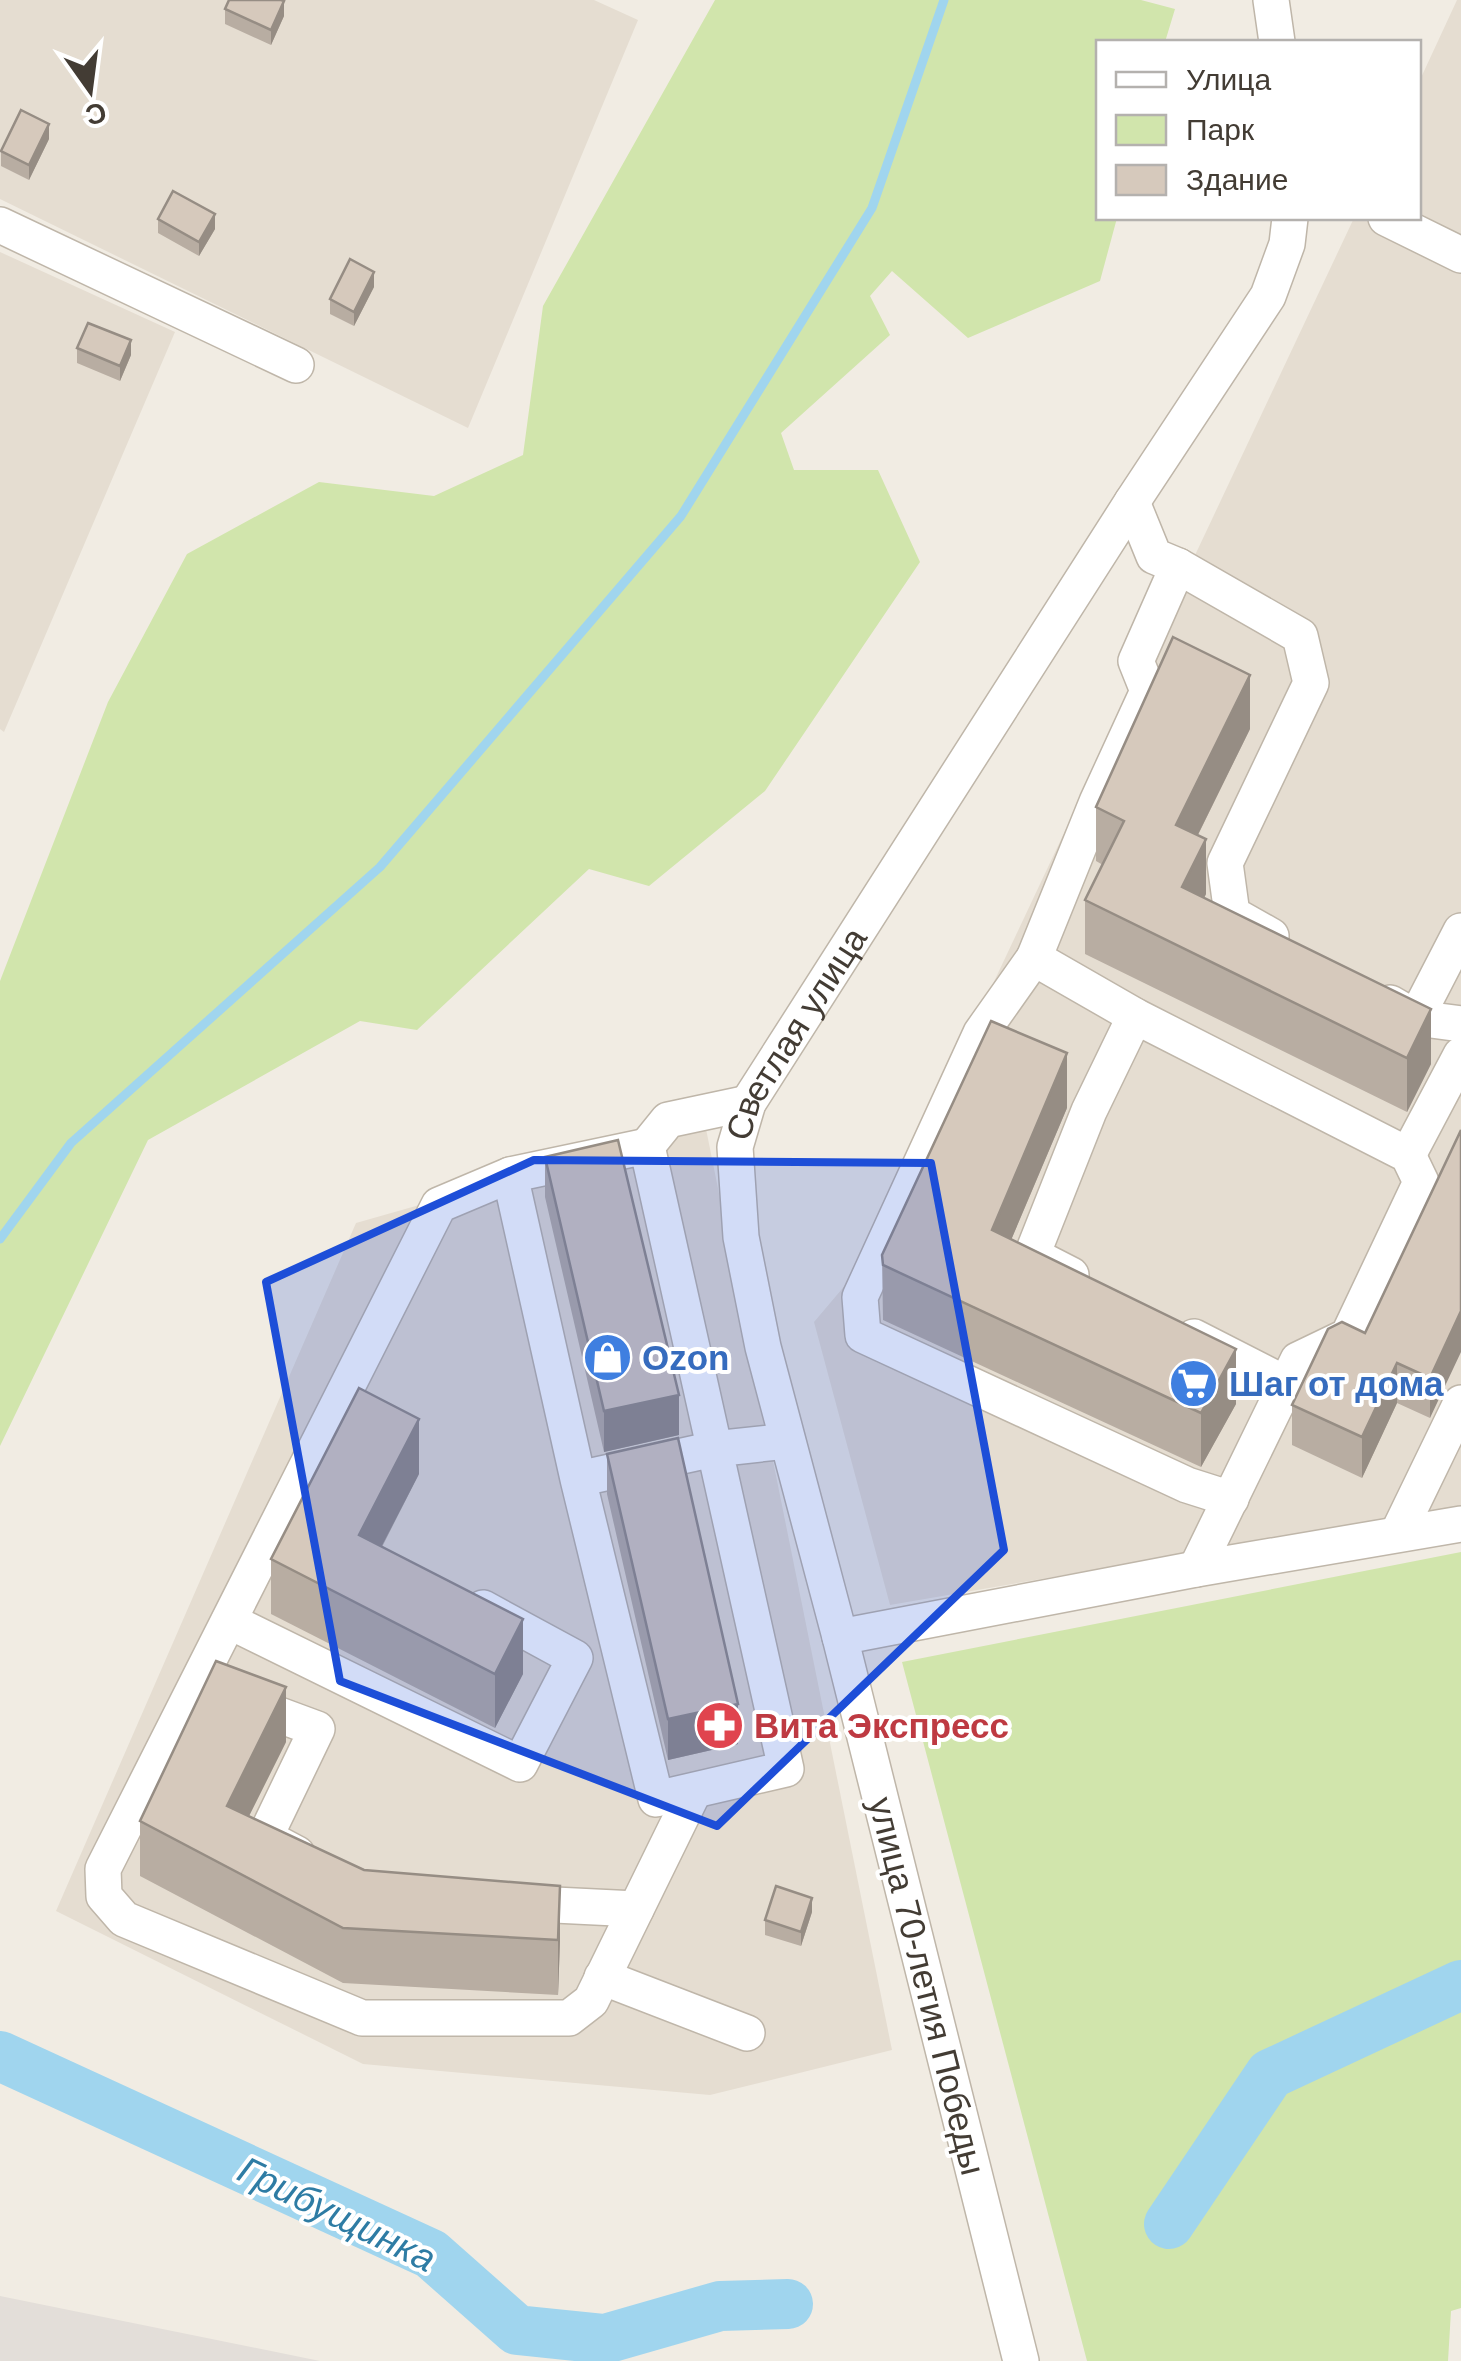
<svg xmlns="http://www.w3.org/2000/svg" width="1461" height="2361" viewBox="0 0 1461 2361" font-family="Arial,sans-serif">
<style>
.residential{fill:#e5ddd1}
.industrial{fill:#e3ded9}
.green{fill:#d1e5ac}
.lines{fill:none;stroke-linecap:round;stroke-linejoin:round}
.stream{stroke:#a0d5ee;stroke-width:9}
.river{stroke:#a0d5ee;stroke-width:50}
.minor-casing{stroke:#bfb6a9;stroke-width:38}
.minor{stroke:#fff;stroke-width:35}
.wall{fill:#b8ada2}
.shaded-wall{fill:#968d84}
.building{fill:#d6c9bc;stroke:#968d84;stroke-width:2.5}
.marked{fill:#1d4ed8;fill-opacity:0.2;stroke:#1d4ed8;stroke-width:8;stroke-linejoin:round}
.labels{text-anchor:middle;stroke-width:8;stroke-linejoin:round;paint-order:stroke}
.street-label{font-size:35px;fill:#433c34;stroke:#fff}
.shop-label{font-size:35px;font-weight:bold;fill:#366cbe;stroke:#fff;text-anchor:start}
.health-label{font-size:35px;font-weight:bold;fill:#be3a42;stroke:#fff;text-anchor:start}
.water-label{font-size:38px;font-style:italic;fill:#2e7ca4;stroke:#fff}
</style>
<rect width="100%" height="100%" fill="#f1ece3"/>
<path class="residential" d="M 0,0 L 594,0 L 638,20 L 468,428 L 0,199 Z
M 1457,0 L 1461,0 L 1461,1507 L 890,1605 L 814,1322 L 858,1270 L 1354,218 L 1418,218 L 1419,82 Z
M 0,252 L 175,332 L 4,732 L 0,729 Z
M 705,1124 L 892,2050 L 710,2095 L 363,2064 L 56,1911 L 356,1223 Z"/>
<path class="industrial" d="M 0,2296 L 320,2361 L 0,2361 Z"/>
<path class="green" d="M 715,0 L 1141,0 L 1175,9 L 1165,42 L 1098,42 L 1098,218 L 1117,218 L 1100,281 L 968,338 L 892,271 L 870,296 L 890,335 L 781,433 L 794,470 L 878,470 L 920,562 L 765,791 L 649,886 L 589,869 L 417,1030 L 360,1021 L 148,1140 L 0,1446 L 0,981 L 108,702 L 187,554 L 319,482 L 434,496 L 523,455 L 543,306 Z
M 1461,1552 L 1461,2308 L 1451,2311 L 1448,2361 L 1087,2361 L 902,1662 Z"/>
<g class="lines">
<path class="stream" d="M 0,1239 L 71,1143 L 380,867 L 681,516 L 872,208 L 944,0"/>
<path class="river" d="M 0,2056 L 431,2254 L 517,2330 L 605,2339 L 720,2306 L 788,2304
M 1169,2224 L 1270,2074 L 1461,1985"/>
<defs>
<g id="minor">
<path d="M 1271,0 L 1277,42"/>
<path d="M 1386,218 L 1461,255"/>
<path d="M 0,225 L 296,365"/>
<path d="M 1132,502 L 1154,556 L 1178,566 L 1136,661 L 1148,691 L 1097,802 L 1034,958 L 1135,1016 L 1408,1155 L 1421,1182 L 1348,1336 L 1298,1360 L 1196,1569"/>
<path d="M 1178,566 L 1300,636 L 1311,683 L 1225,863 L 1232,914 L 1271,936"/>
<path d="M 1034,958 L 981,1033 L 860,1297 L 863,1335 L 1187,1485 L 1231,1499"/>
<path d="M 1390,1003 L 1416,1018 L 1461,1024"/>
<path d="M 1416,1018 L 1461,931"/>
<path d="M 647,1146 L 668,1120 L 748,1103"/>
<path d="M 1408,1155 L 1461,1055"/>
<path d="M 510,1175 L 439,1205 L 103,1869 L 104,1896 L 124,1919 L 362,2018 L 569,2018 L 591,2001 L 694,1791"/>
<path d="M 1071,1275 L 1032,1255 L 1089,1111 L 1135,1016"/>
<path d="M 1194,1337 L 1286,1384"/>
<path d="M 578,1479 L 510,1175 L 647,1146 L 786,1769 L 656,1799 L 578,1479 L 714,1449 L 787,1441"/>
<path d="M 1398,1533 L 1461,1403"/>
<path d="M 229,1621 L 520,1764 L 575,1658 L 483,1608"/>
<path d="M 840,1637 L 1196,1569 L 1461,1524"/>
<path d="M 244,1702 L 317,1729 L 265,1837 L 297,1854"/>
<path d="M 514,1903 L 636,1909"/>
<path d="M 602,1977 L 747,2033"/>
<path id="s1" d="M 1021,2361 L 840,1637 L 763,1347 L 741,1237 L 735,1147 L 748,1103 L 1132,502 L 1268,296 L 1287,244 L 1290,218"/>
</g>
</defs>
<use href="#minor" class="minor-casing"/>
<use href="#minor" class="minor"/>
</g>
<path class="wall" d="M 225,9 L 284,16 L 271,45 L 225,24 Z
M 49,139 L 29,180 L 1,166 L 1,151 Z
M 158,219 L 215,229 L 199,256 L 158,233 Z
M 374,287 L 354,326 L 330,314 L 330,299 Z
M 77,348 L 131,355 L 120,381 L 77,363 Z
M 1250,729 L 1198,835 L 1206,894 L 1204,898 L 1431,1064 L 1407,1112 L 1085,954 L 1085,900 L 1103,865 L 1096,861 L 1096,807 Z
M 1067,1108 L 1011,1240 L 1236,1404 L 1201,1467 L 883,1320 L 882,1255 Z
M 1461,1130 L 1430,1418 L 1397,1403 L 1362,1478 L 1292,1445 L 1292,1405 L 1365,1333 Z
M 545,1157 L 679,1435 L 604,1452 L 545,1197 Z
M 607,1454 L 738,1744 L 668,1760 L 607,1494 Z
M 419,1474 L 382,1547 L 523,1674 L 495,1728 L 271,1614 L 271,1559 Z
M 286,1742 L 249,1816 L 364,1870 L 560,1941 L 558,1995 L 343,1983 L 140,1876 L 140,1821 Z
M 812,1912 L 801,1946 L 765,1935 L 765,1920 Z"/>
<path class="shaded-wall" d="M 284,1 L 284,16 L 271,45 L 271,30 Z
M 49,124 L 49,139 L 29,180 L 29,165 Z
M 215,214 L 215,229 L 199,256 L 199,242 Z
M 374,272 L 374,287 L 354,326 L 354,312 Z
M 131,340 L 131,355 L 120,381 L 120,366 Z
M 1250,675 L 1250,729 L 1176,879 L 1176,825 Z
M 1206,839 L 1206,894 L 1182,942 L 1182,887 Z
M 1431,1009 L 1431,1064 L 1407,1112 L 1407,1058 Z
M 1067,1053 L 1067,1108 L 992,1285 L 992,1230 Z
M 1461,1311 L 1461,1352 L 1430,1418 L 1430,1378 Z
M 1236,1349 L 1236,1404 L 1201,1467 L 1201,1413 Z
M 1397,1363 L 1397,1403 L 1362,1478 L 1362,1437 Z
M 679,1395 L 679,1435 L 604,1452 L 604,1411 Z
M 419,1419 L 419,1474 L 359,1590 L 359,1535 Z
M 523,1619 L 523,1674 L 495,1728 L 495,1674 Z
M 286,1687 L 286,1742 L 227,1860 L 227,1806 Z
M 738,1704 L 738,1744 L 668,1760 L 668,1719 Z
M 560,1886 L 560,1941 L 558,1995 L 558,1940 Z
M 812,1898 L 812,1912 L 801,1946 L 801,1932 Z"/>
<path class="building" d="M 229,0 L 281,0 L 284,1 L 271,30 L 225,9 Z
M 21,110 L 49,124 L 29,165 L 1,151 Z
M 173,191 L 215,214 L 199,242 L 158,219 Z
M 350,259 L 374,272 L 354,312 L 330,299 Z
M 88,323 L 131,340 L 120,366 L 77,348 Z
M 1173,637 L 1250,675 L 1176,825 L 1206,839 L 1182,887 L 1431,1009 L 1407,1058 L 1085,900 L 1124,821 L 1096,807 Z
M 991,1021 L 1067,1053 L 992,1230 L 1236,1349 L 1201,1413 L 883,1265 L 882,1255 Z
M 1461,1130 L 1461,1311 L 1430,1378 L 1397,1363 L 1362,1437 L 1292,1405 L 1328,1329 L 1342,1322 L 1365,1333 Z
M 618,1140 L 679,1395 L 604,1411 L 545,1157 Z
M 359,1388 L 419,1419 L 359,1535 L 523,1619 L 495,1674 L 271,1559 Z
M 678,1438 L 738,1704 L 668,1719 L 607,1454 Z
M 216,1661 L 286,1687 L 227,1806 L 364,1870 L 560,1886 L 558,1940 L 343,1928 L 140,1821 Z
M 776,1886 L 812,1898 L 801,1932 L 765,1920 Z"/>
<path class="marked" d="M 534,1160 L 931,1163 L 1004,1550 L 717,1826 L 340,1681 L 266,1282 Z"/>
<defs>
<symbol id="shop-disc" viewBox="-11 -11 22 22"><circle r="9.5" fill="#3f7fe0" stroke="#fff"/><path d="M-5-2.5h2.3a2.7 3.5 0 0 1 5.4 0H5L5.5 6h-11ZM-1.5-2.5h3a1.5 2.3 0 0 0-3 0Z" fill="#fff"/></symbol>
<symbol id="supermarket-disc" viewBox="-11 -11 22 22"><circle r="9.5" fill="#3f7fe0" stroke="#fff"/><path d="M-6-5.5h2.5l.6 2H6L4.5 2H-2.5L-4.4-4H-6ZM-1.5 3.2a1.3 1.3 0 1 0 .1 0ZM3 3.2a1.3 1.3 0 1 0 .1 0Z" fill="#fff"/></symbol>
<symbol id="pharmacy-disc" viewBox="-11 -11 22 22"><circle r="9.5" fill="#e0444e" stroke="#fff"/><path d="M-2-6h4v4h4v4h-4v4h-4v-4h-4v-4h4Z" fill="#fff"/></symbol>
</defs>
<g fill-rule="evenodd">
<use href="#shop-disc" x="580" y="1330" width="55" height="55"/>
<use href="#supermarket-disc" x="1166" y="1356" width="55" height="55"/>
<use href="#pharmacy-disc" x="692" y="1698" width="55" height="55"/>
</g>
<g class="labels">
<g class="street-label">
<text dy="12" stroke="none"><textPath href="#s1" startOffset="1378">Светлая улица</textPath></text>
<text transform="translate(927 1986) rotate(76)" y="12">улица 70-летия Победы</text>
</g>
<g class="shop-label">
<text x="642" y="1370">Ozon</text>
<text x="1229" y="1396">Шаг от дома</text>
</g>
<g class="health-label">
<text x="754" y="1738">Вита Экспресс</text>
</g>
<g class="water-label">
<text transform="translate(337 2214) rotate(26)" y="13">Грибущинка</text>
</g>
</g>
<rect x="1096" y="40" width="325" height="180" fill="#ffffff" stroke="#b4b1ae" stroke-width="2.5"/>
<rect x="1116" y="72" width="50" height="15" fill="#ffffff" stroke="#b4b1ae" stroke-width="2.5"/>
<text x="1186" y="90" font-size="30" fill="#433c34">Улица</text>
<rect x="1116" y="115" width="50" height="30" fill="#d1e5ac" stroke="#b4b1ae" stroke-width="2.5"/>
<text x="1186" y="140" font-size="30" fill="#433c34">Парк</text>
<rect x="1116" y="165" width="50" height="30" fill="#d6c9bc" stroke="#b4b1ae" stroke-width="2.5"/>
<text x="1186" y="190" font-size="30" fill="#433c34">Здание</text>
<g transform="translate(90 90) rotate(166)" stroke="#ffffff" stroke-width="8" paint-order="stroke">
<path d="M0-8L18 38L0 25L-18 38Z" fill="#433c34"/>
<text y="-15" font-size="28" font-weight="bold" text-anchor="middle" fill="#433c34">С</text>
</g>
</svg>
